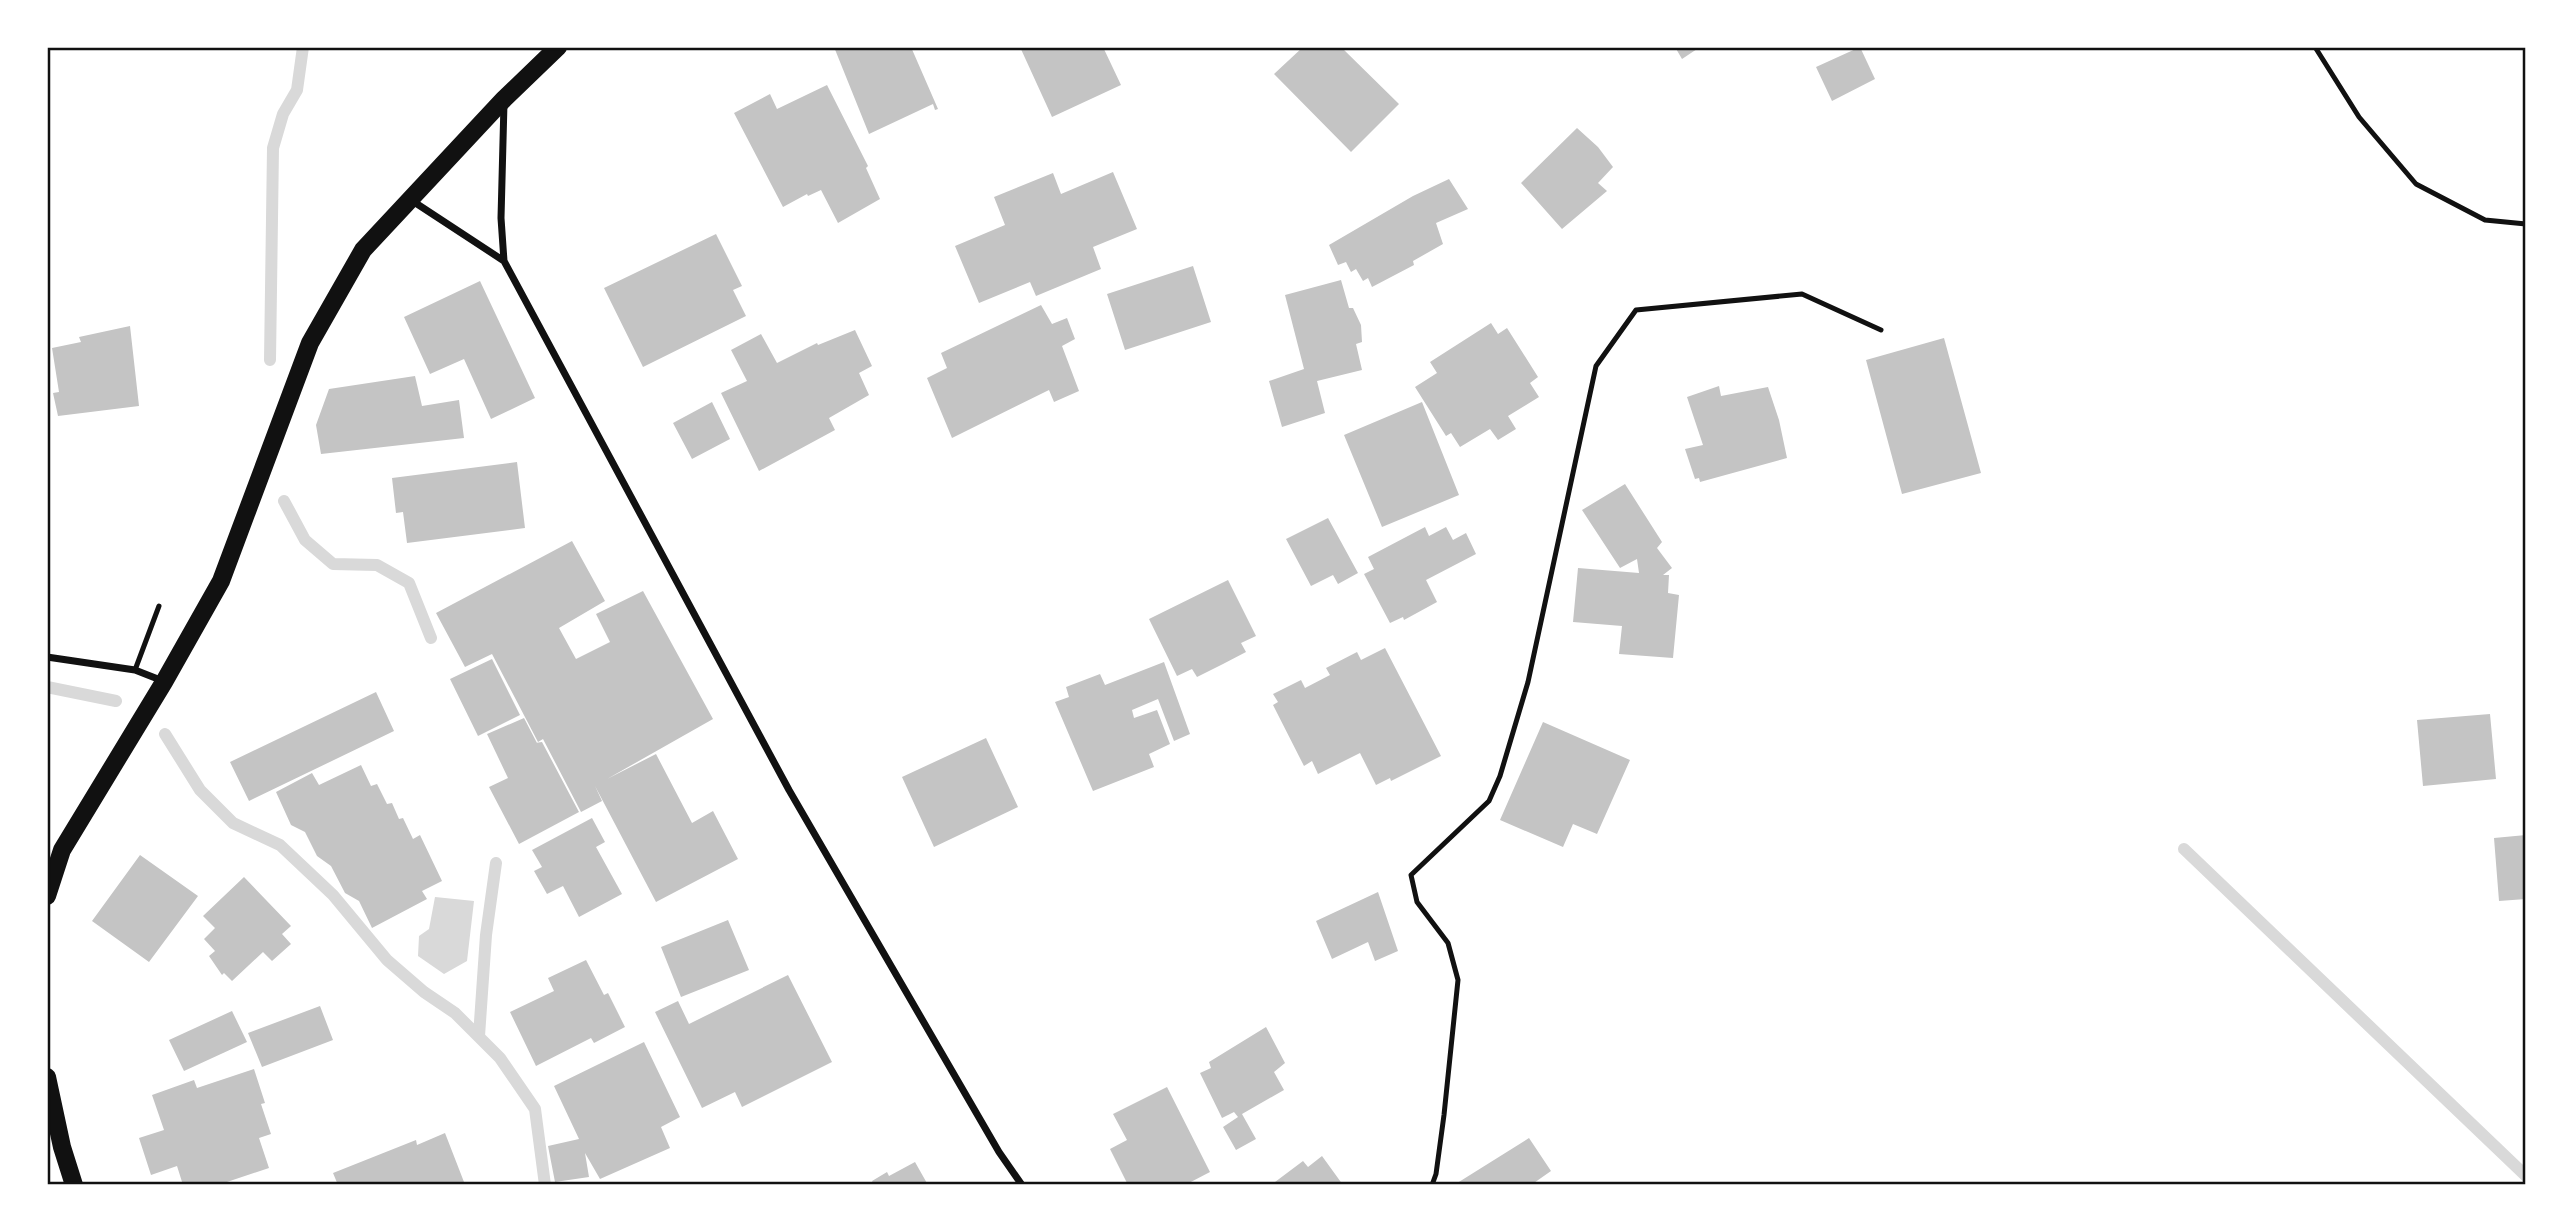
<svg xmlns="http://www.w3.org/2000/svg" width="2573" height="1232" viewBox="0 0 2573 1232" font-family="Overpass,sans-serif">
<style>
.water{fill:#d9d9d9}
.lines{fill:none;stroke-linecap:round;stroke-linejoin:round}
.stream{stroke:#d9d9d9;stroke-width:12}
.building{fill:#c4c4c4}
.service{stroke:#111;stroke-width:5}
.minor{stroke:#111;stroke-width:7}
.primary{stroke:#111;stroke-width:18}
.neatline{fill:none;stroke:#111;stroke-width:2.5}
</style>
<rect width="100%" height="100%" fill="#fff"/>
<path class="water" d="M 435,897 L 474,901 L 467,961 L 444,974 L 418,956 L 419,936 L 429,929 Z"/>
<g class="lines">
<path class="stream" d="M 270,360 L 273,148 L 283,114 L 297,90 L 303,47
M 284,501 L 305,540 L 333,564 L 377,565 L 409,583 L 431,638
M 47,687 L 116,701
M 165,734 L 200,790 L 233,823 L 280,845 L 333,895 L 387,960 L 424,992 L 455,1013 L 500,1058 L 535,1109 L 545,1185
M 2184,849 L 2526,1176
M 479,1036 L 486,935 L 496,863"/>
</g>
<path class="building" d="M 834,47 L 911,47 L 938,109 L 935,110 L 933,104 L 869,134 Z
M 1020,47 L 1103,47 L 1121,85 L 1052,117 Z
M 1303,47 L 1341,47 L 1399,104 L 1351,152 L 1274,74 Z
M 1675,47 L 1700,47 L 1682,59 Z
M 1860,47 L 1875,79 L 1832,101 L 1816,67 Z
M 827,85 L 868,166 L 866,168 L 880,199 L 838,223 L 821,190 L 808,196 L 807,194 L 783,207 L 734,113 L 770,94 L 777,109 Z
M 1577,128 L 1598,147 L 1613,167 L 1598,183 L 1607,191 L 1562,229 L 1521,183 Z
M 1113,172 L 1137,229 L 1093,247 L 1101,269 L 1036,296 L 1030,282 L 979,303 L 955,246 L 1005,225 L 994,197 L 1053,173 L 1061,194 Z
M 1449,179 L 1468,209 L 1436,223 L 1443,244 L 1413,261 L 1414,265 L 1372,287 L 1368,278 L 1363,281 L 1356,269 L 1351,272 L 1346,262 L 1338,265 L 1329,245 L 1413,196 Z
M 716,234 L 742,286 L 733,290 L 746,316 L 643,367 L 604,288 Z
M 1193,266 L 1211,322 L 1125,350 L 1107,294 Z
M 1341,280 L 1349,308 L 1353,308 L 1361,325 L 1362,342 L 1356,344 L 1362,370 L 1317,381 L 1325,413 L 1282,427 L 1269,381 L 1304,369 L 1285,295 Z
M 480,281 L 535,398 L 491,419 L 464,359 L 430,374 L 404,317 Z
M 1041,305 L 1052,324 L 1067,318 L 1075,339 L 1062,346 L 1079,391 L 1054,402 L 1049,390 L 952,438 L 927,378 L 947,368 L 941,353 Z
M 1491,323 L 1498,334 L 1507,328 L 1538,377 L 1530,383 L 1539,397 L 1508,416 L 1516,429 L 1498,440 L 1490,429 L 1460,447 L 1451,433 L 1446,436 L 1415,387 L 1437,373 L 1430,362 Z
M 130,326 L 139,406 L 58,416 L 53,393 L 59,392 L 52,348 L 81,342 L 79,337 Z
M 855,330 L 872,366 L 859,373 L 869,395 L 829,418 L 835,430 L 759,471 L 721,393 L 747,381 L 731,350 L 761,334 L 777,363 L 817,343 L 818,345 Z
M 1944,338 L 1981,473 L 1902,494 L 1866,360 Z
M 415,376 L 422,406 L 459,400 L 464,438 L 321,454 L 316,425 L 329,389 Z
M 1719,386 L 1721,396 L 1768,387 L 1779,420 L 1787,458 L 1700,482 L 1699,478 L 1695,479 L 1685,449 L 1703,445 L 1687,397 Z
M 712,402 L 730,439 L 692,459 L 673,423 Z
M 1422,402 L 1459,495 L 1382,527 L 1344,435 Z
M 517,462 L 525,528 L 407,543 L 403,512 L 396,513 L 392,478 Z
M 1625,484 L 1662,542 L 1657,548 L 1672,568 L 1663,575 L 1669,575 L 1668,593 L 1679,595 L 1673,658 L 1619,654 L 1622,626 L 1573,622 L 1578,568 L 1639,573 L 1637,559 L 1620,568 L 1582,510 Z
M 1328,518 L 1358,573 L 1338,584 L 1333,575 L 1311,586 L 1286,539 Z
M 1425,527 L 1429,536 L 1446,527 L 1453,540 L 1466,533 L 1476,554 L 1426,580 L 1437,602 L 1404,620 L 1403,617 L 1390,623 L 1364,574 L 1374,569 L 1368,557 Z
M 572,541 L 605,601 L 559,628 L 576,659 L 610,642 L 596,614 L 643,591 L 713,719 L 607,779 L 656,754 L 692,823 L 713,811 L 738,859 L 656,902 L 595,786 L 602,801 L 581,812 L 543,739 L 538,742 L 492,654 L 465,667 L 436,613 Z
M 1228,580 L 1256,636 L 1241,643 L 1246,652 L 1223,664 L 1197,677 L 1192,669 L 1177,676 L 1149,619 Z
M 1385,648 L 1441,756 L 1391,781 L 1390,778 L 1376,785 L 1360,753 L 1318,774 L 1312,761 L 1304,766 L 1273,705 L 1278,702 L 1273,694 L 1301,680 L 1305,688 L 1330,675 L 1326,668 L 1357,652 L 1361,660 Z
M 492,659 L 520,715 L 478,736 L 450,679 Z
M 1164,662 L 1190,734 L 1174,741 L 1158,699 L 1132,710 L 1134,718 L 1157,710 L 1170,744 L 1149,754 L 1154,767 L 1093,791 L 1055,702 L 1069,697 L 1066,687 L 1100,674 L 1105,685 Z
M 376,692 L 394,731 L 249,801 L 230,762 Z
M 2490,714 L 2496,779 L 2423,786 L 2417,720 Z
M 524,718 L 537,743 L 535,743 L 542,742 L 579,812 L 519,844 L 489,787 L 508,778 L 487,734 Z
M 1543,722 L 1630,760 L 1597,834 L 1573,824 L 1563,847 L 1500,820 Z
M 986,738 L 1018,807 L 934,847 L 902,777 Z
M 361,765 L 371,786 L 377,784 L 387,804 L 392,803 L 399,819 L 403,818 L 413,839 L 420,835 L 442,881 L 422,891 L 427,899 L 372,928 L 359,901 L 345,893 L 331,866 L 317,856 L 305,832 L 291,825 L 276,792 L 312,773 L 319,785 Z
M 592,818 L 605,842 L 596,847 L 622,894 L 579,917 L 563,886 L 547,894 L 534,871 L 542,867 L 532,850 Z
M 2526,835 L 2526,899 L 2499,901 L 2494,838 Z
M 140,855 L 198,896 L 149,962 L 92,921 Z
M 244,877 L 291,926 L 282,934 L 291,944 L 272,961 L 263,952 L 232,981 L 224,973 L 222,975 L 209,956 L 215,951 L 204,939 L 215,928 L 203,916 Z
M 1378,892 L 1398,951 L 1375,961 L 1368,942 L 1332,959 L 1316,921 Z
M 728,920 L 749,970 L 681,997 L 661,947 Z
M 586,960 L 604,995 L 608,993 L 625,1027 L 594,1043 L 591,1038 L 536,1066 L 510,1012 L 554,991 L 548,978 Z
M 788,975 L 832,1062 L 742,1107 L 735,1092 L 702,1108 L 655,1012 L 678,1001 L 689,1024 Z
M 320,1006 L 333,1040 L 262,1067 L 248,1033 Z
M 232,1011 L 247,1042 L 184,1071 L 169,1040 Z
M 1266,1027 L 1285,1063 L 1274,1072 L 1284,1090 L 1242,1114 L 1256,1139 L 1236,1150 L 1223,1127 L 1238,1117 L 1234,1112 L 1222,1118 L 1200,1073 L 1211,1068 L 1209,1062 Z
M 644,1042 L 680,1117 L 661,1127 L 670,1148 L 600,1179 L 585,1153 L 589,1177 L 555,1182 L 548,1146 L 579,1139 L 554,1086 Z
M 254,1069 L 265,1103 L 261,1104 L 271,1134 L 259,1138 L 269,1168 L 218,1185 L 183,1185 L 177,1166 L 151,1175 L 139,1138 L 164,1130 L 152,1095 L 194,1080 L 197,1088 Z
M 1167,1087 L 1210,1172 L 1185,1185 L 1128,1185 L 1110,1149 L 1127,1140 L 1113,1114 Z
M 445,1133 L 464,1182 L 457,1185 L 338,1185 L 333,1173 L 416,1140 L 417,1145 Z
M 1529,1138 L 1551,1171 L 1531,1185 L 1454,1185 Z
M 1322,1156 L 1343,1185 L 1271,1185 L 1303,1161 L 1308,1167 Z
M 915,1162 L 928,1185 L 874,1185 L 872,1181 L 887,1172 L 889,1176 Z"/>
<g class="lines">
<path class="service" d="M 2315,47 L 2359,117 L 2416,184 L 2485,220 L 2526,224
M 135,670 L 159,606
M 1432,1185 L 1436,1174 L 1444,1115 L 1458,980 L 1448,943 L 1417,902 L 1411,875 L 1489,801 L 1500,776 L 1528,682 L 1596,366 L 1636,310 L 1802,294 L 1881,330"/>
<path class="minor" d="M 504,103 L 501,218 L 504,261 L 789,790 L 999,1152 L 1022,1185
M 411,200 L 504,261
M 47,657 L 135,670 L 163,681"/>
<path class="primary" d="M 47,896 L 62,850 L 164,682 L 221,581 L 310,343 L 363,250 L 504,99 L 558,47
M 47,1077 L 62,1147 L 74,1185"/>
</g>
<rect width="2573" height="1232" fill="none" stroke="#ffffff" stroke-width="98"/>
<rect x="49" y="49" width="2475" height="1134" class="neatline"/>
</svg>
